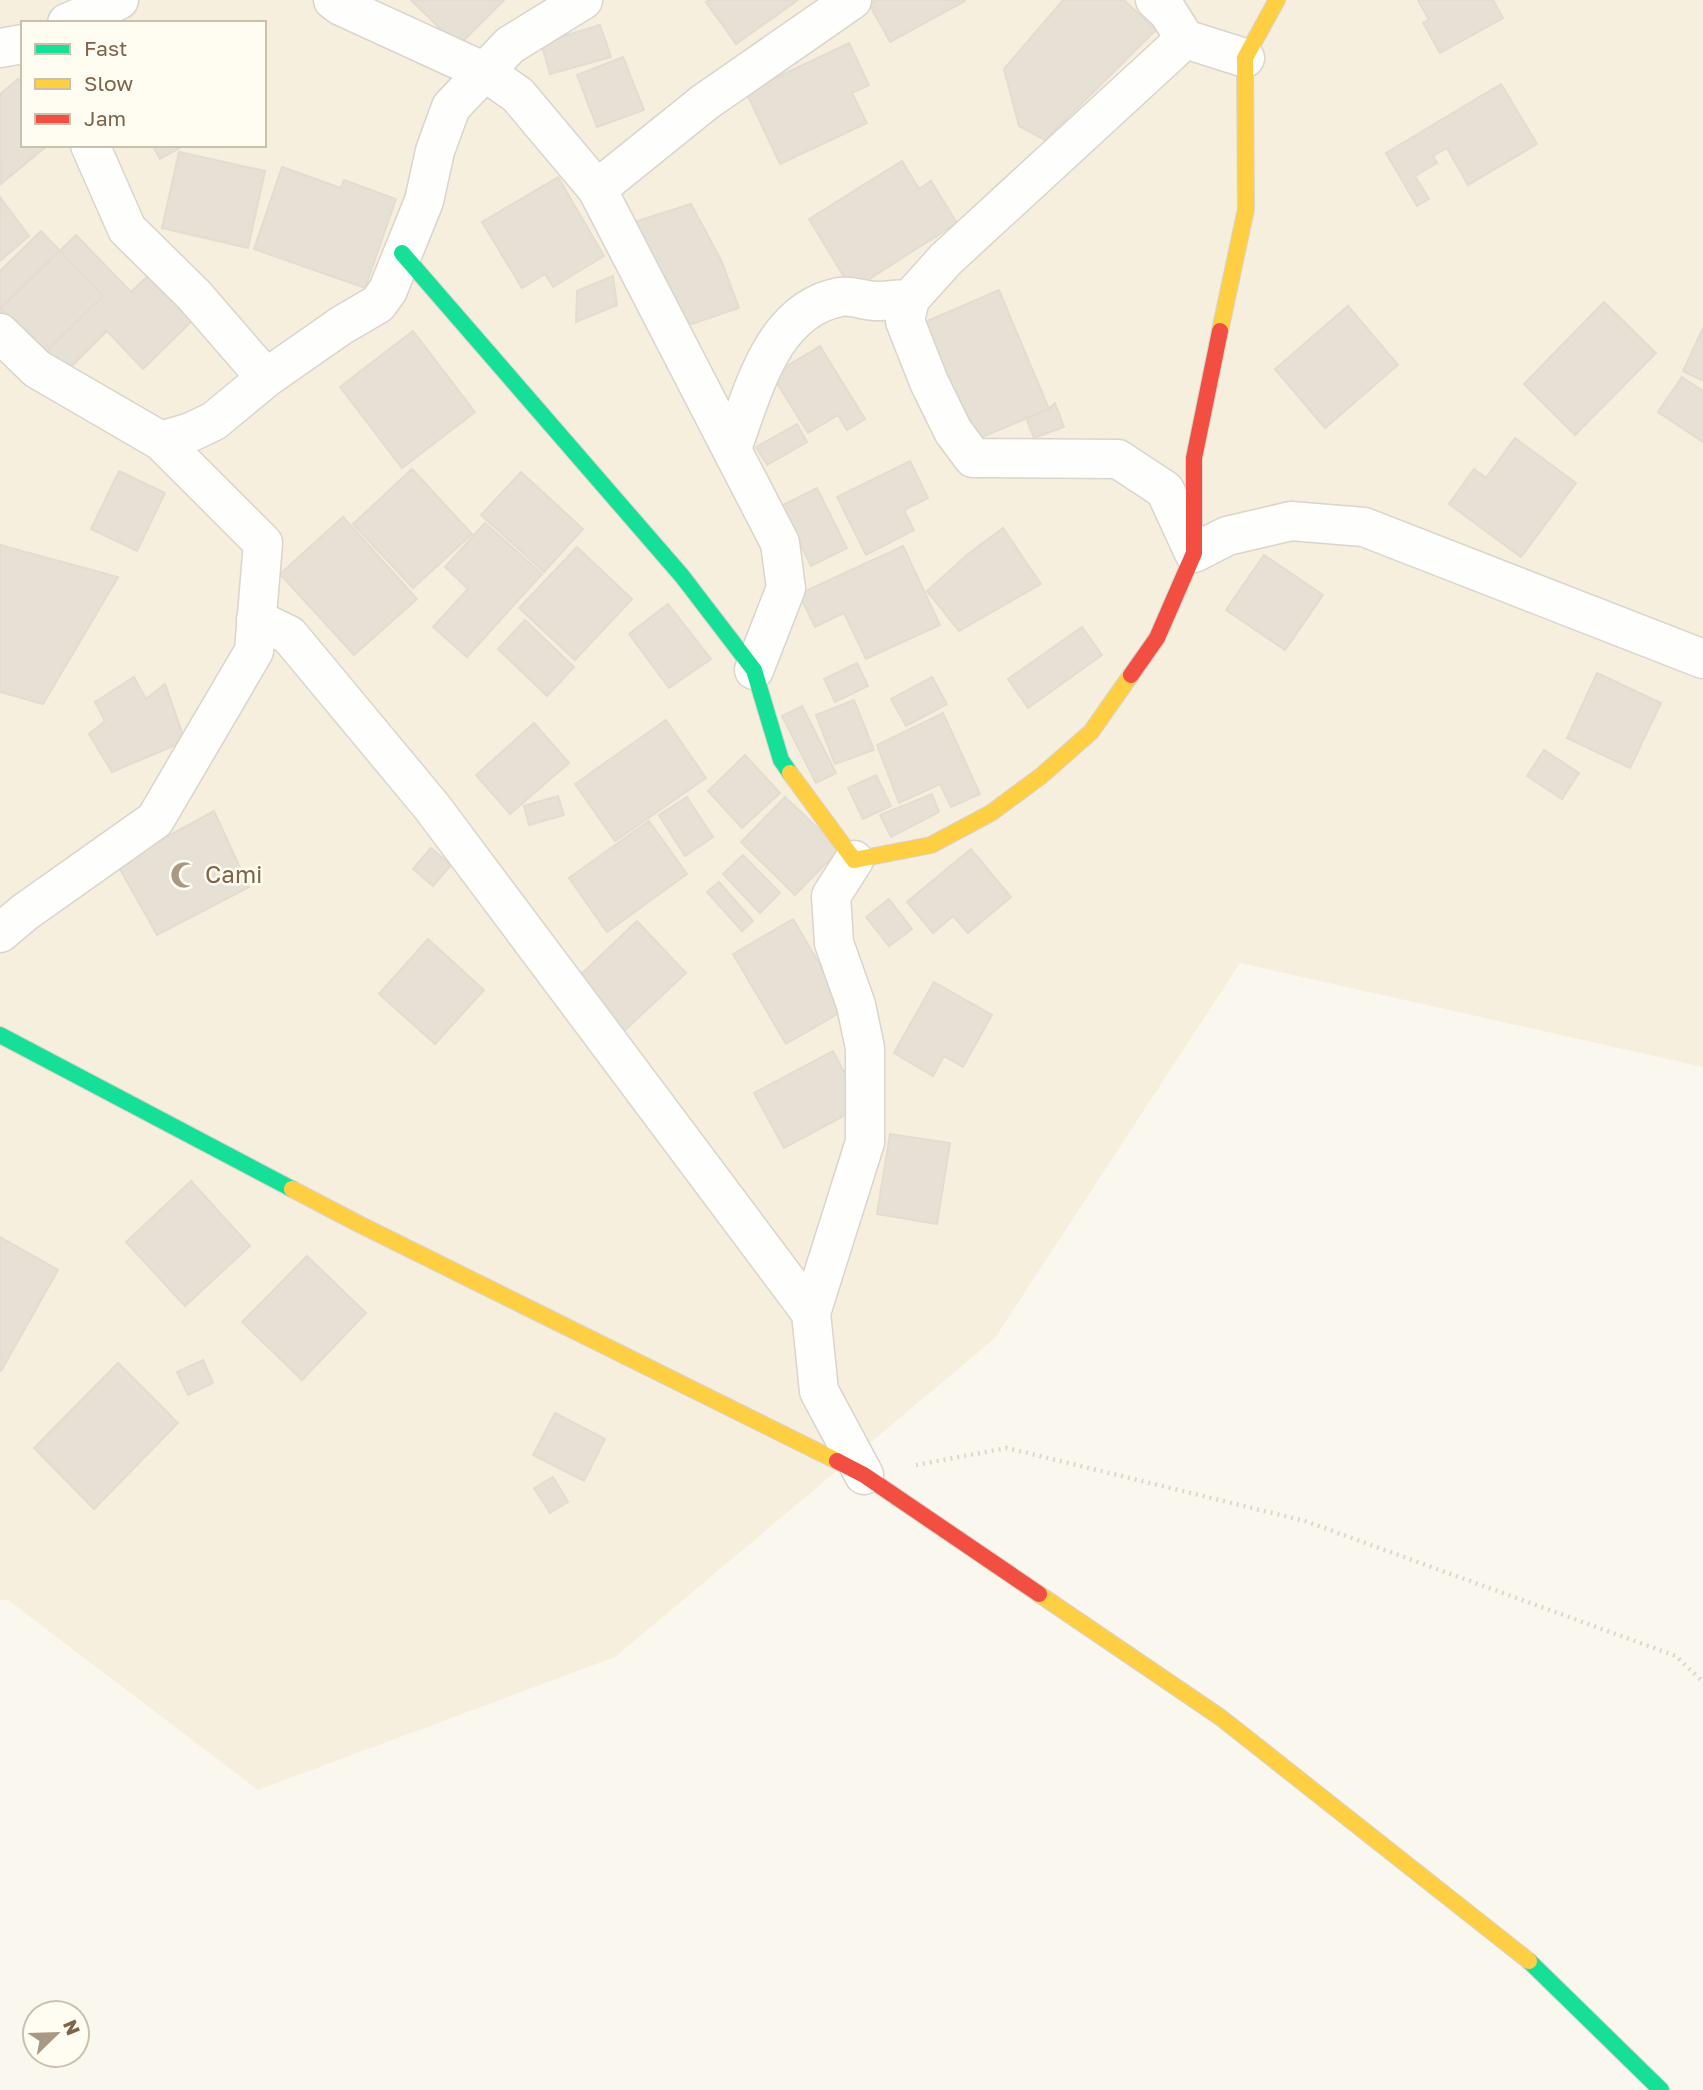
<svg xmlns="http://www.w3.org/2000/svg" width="1703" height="2090" viewBox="0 0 1703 2090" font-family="'Golos Text',sans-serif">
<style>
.residential{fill:#f6efde;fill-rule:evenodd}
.building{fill:#e7e0d5;stroke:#e4dcd0;stroke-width:2}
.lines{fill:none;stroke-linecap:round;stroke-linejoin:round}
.street-casing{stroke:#dad4cc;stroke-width:41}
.fast-casing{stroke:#d8d3c9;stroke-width:18}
.slow-casing{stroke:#d8d3c9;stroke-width:18}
.jam-casing{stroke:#d8d3c9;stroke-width:18}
.path{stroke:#ddd7ce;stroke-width:4.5;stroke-dasharray:2 5;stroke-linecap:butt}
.street{stroke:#fefefc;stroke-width:38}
.fast{stroke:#16e098;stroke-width:16}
.slow{stroke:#ffcf43;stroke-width:16}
.jam{stroke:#f24e42;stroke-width:16}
.labels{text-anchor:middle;stroke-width:5;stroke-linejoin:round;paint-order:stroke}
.poi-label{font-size:24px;fill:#7e6549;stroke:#fffcf2;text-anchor:start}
</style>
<rect width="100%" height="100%" fill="#faf7ee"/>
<path class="residential" d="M 0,0 L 1703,0 L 1703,1067 L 1240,963 L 995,1338 L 615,1657 L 258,1790 L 8,1600 L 0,1600 ZM 23,23 L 264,23 L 264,145 L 23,145 Z"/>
<path class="building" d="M 411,0 L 504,0 L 458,46 Z
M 709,0 L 798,0 L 736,44 L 706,2 Z
M 876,0 L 964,0 L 965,1 L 890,42 L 869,4 Z
M 1063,0 L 1124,0 L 1156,30 L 1045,140 L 1019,126 L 1004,69 Z
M 1418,0 L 1493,0 L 1503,18 L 1440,53 L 1423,23 L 1429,20 Z
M 600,25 L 611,57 L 550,74 L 541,43 Z
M 849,43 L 869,85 L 852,93 L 867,123 L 780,164 L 746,92 Z
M 623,57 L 644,110 L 597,127 L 577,75 Z
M 18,79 L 23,84 L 23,145 L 48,145 L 1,184 L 0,94 Z
M 1501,84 L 1537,144 L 1468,185 L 1447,148 L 1433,156 L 1437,163 L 1415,176 L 1429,199 L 1417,206 L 1386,153 Z
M 152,145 L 185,145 L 160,159 Z
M 179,152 L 265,171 L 248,248 L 162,228 Z
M 902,161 L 919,189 L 931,181 L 957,223 L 852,290 L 809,219 Z
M 282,167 L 341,188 L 344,180 L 396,199 L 365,288 L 254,249 Z
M 558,177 L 604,256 L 553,287 L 545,274 L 522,288 L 482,222 Z
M 0,197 L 29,236 L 0,261 Z
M 691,204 L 721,260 L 739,308 L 671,331 L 631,223 Z
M 41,231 L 103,296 L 45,353 L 0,325 L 0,271 Z
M 76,235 L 131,292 L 153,271 L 197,316 L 143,369 L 107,331 L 65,373 L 1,308 Z
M 613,276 L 617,305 L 576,322 L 577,291 Z
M 999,290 L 1049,409 L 968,443 L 918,325 Z
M 1604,302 L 1656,353 L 1575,435 L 1524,384 Z
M 1348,306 L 1398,365 L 1325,428 L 1275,369 Z
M 1703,328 L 1703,381 L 1683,371 Z
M 413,331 L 475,412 L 402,468 L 340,387 Z
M 820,346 L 865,419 L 847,430 L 838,415 L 808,433 L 772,375 Z
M 1682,377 L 1703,391 L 1703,442 L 1658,412 Z
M 1055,403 L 1064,427 L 1034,438 L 1026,418 L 1049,409 Z
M 797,424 L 807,442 L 767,465 L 756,447 Z
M 1515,438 L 1576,483 L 1521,557 L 1449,504 L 1474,469 L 1486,478 Z
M 910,461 L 928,498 L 904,510 L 914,530 L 866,555 L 837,497 Z
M 412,469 L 472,534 L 413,588 L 353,524 Z
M 119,471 L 165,493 L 137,551 L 91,529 Z
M 521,472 L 583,529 L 544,572 L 481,515 Z
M 817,488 L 847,548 L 811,566 L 781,506 Z
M 343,517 L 417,599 L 354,655 L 280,574 Z
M 485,523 L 542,574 L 467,657 L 433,627 L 468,589 L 445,567 Z
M 1003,528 L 1041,584 L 959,631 L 927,591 L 968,554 Z
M 0,545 L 118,577 L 43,704 L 0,692 Z
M 903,546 L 940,625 L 866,659 L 844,613 L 815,627 L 799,594 Z
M 577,547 L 632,599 L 575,660 L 519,608 Z
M 1264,555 L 1323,595 L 1285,650 L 1226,610 Z
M 668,604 L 711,659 L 669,688 L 629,634 Z
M 525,620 L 574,667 L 547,696 L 498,649 Z
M 1082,627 L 1102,655 L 1028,708 L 1008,679 Z
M 857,663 L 868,686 L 835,702 L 824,679 Z
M 1597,673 L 1661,703 L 1630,768 L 1567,738 Z
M 134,677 L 146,699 L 165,684 L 185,741 L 112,772 L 89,734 L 105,721 L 95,702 Z
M 932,677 L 947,704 L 906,726 L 891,699 Z
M 854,700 L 874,750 L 835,764 L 816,715 Z
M 802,706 L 836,773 L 816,783 L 782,716 Z
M 943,713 L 980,794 L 951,807 L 940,784 L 899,803 L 877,745 Z
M 666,720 L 706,778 L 615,841 L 575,784 Z
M 534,723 L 569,763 L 510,814 L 476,775 Z
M 1544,750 L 1579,773 L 1562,799 L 1527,776 Z
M 745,755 L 780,793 L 742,828 L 708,791 Z
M 876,775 L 891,806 L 863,819 L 848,788 Z
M 932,794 L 939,812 L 891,837 L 880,815 Z
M 558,796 L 564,815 L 529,825 L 524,806 Z
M 687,797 L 713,837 L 685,856 L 659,815 Z
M 785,797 L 840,849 L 795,895 L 741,842 Z
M 214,811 L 249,887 L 157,935 L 117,864 Z
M 649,821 L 687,874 L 607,932 L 569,878 Z
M 431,848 L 451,865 L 433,886 L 413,869 Z
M 971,849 L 1011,897 L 968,933 L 953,916 L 933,933 L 907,902 Z
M 743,855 L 780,893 L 760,913 L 723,874 Z
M 719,882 L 753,921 L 742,931 L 707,892 Z
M 889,899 L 912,929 L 889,946 L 866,917 Z
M 793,919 L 846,1009 L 786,1044 L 733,954 Z
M 637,921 L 686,973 L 622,1033 L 574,981 Z
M 428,939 L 484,990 L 435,1044 L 379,994 Z
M 934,982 L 992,1015 L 963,1067 L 944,1056 L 933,1076 L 894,1053 Z
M 833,1051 L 862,1106 L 784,1148 L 754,1093 Z
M 890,1134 L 950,1143 L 937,1224 L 877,1214 Z
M 191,1181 L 250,1246 L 185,1306 L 126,1242 Z
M 0,1237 L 58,1270 L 1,1371 L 0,1371 Z
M 307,1256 L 366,1313 L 302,1380 L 242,1322 Z
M 203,1360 L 213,1383 L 188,1395 L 177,1372 Z
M 118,1363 L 178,1423 L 94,1509 L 34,1448 Z
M 555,1413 L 605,1439 L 584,1481 L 533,1455 Z
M 553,1477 L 568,1502 L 550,1513 L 534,1488 Z"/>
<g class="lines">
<defs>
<path id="street" d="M 333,0 L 341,6 L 485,72 L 518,95 L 597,189 L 780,543 L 786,588 L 754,670
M 1155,0 L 1168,12 L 1185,39 L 1245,58
M 67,23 L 119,0
M 1185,39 L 946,259 L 910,299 L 905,321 L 929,382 L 953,431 L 973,458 L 1118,459 L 1165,490 L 1194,553 L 1227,536 L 1291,521 L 1364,527 L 1703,659
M 0,48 L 23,44
M 90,145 L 127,229 L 194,295 L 266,378 L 342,325 L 378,304 L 388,290 L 424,201 L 435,151 L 451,107 L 510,45 L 583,0
M 597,189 L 705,102 L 852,0
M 0,333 L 37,369 L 161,441 L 263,543 L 254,651 L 155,820 L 25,912 L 0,933
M 161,441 L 191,432 L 214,421 L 266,378
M 732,448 C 753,393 771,310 840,297 C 852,295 865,301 877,301 C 888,301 899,299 910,299
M 256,619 L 289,635 L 432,807 L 811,1313
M 854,860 L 831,896 L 834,943 L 856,1005 L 865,1048 L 865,1142 L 811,1313 L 819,1391 L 864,1475"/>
<path id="fast" d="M 402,253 L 682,576 L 754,670 L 781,760 L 790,773
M 0,1035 L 292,1189
M 1529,1961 L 1661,2090"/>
<path id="slow" d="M 1220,331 L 1246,209 L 1245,58 L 1277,0
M 790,773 L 854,860 L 931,845 L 991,813 L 1041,776 L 1091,732 L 1131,675
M 292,1189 L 359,1224 L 837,1461
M 1039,1594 L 1220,1717 L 1529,1961"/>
<path id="jam" d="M 1131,675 L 1157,638 L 1194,553 L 1194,458 L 1220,331
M 837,1461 L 864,1475 L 1039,1594"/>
</defs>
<use href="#street" class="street-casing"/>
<use href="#fast" class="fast-casing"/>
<use href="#slow" class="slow-casing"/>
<use href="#jam" class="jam-casing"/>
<path class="path" d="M 916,1465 L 1007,1448 L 1305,1521 L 1676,1656 L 1703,1682"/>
<use href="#street" class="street"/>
<use href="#fast" class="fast"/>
<use href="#slow" class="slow"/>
<use href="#jam" class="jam"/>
</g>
<defs>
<symbol id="mosque-bare" viewBox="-9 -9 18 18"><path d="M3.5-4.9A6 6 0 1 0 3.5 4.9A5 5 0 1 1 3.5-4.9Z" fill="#a99883" stroke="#fffcf2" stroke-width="2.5" paint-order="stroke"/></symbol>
</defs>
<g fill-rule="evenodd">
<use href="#mosque-bare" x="165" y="856" width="38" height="38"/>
</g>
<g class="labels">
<g class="poi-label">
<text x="205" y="883">Cami</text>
</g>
</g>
<rect x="21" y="21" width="245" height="126" fill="#fffcf2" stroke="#cbc0ae" stroke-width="2"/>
<rect x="35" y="44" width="35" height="10" fill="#16e098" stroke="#cbc0ae" stroke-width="2"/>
<text x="84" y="56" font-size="21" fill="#7e6549">Fast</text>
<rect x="35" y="79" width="35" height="10" fill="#ffcf43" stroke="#cbc0ae" stroke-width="2"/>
<text x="84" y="91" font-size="21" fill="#7e6549">Slow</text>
<rect x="35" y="114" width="35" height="10" fill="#f24e42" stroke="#cbc0ae" stroke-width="2"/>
<text x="84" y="126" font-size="21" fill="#7e6549">Jam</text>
<g transform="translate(56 2034) rotate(67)"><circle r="33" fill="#fffcf2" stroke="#cbc0ae" stroke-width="2"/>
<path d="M0-5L12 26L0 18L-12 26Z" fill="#a99883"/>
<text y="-10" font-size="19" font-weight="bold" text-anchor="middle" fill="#7e6549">N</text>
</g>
</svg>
